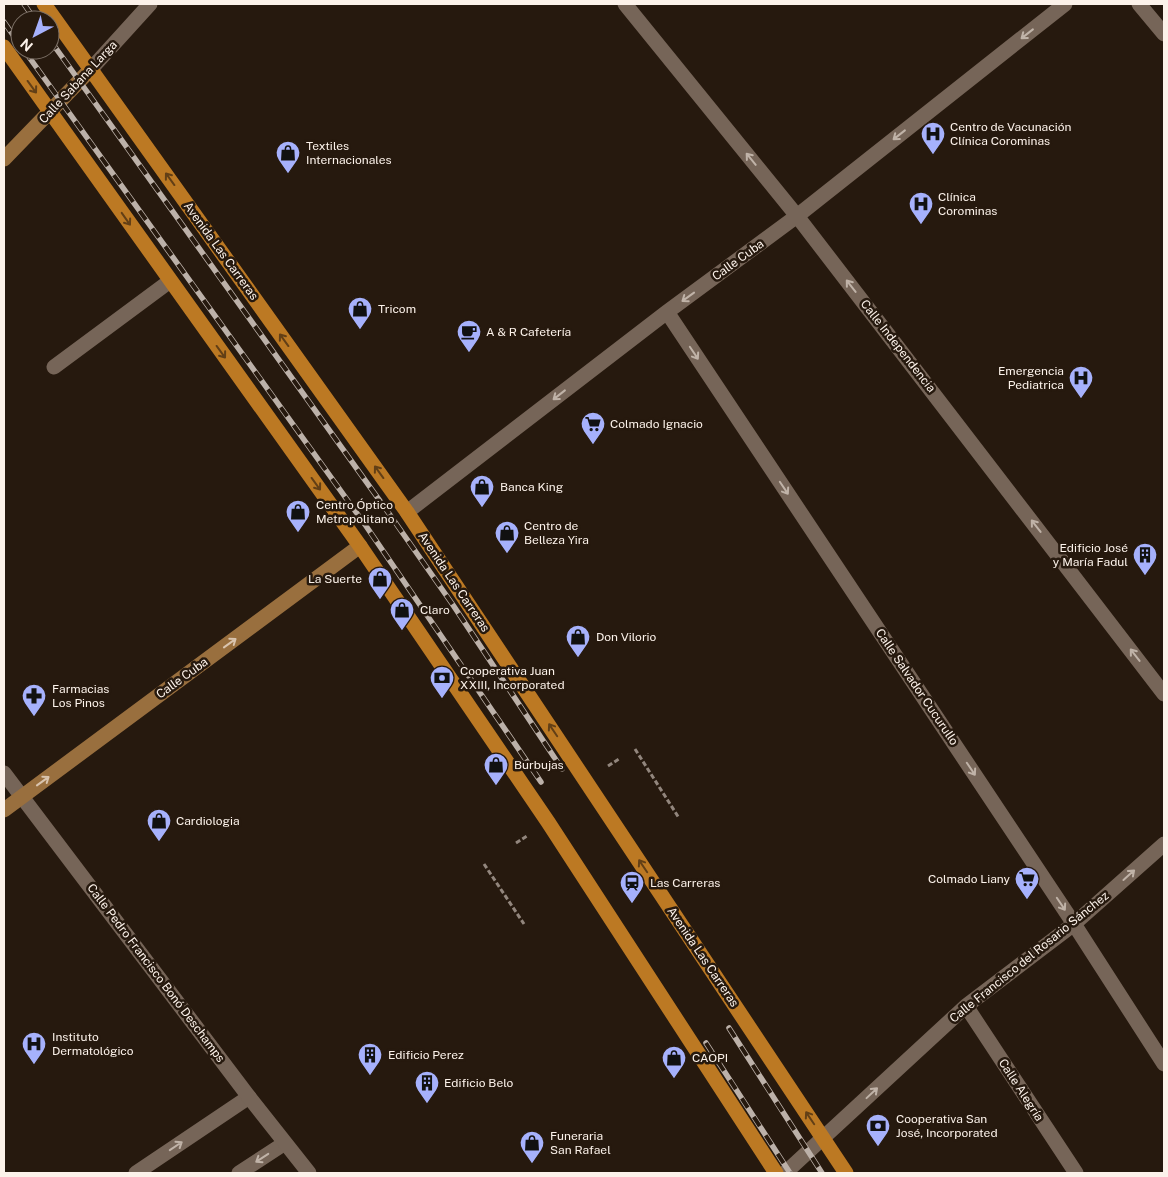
<svg xmlns="http://www.w3.org/2000/svg" width="1168" height="1177" viewBox="0 0 1168 1177" font-family="'Public Sans',sans-serif">
<style>
.lines{fill:none;stroke-linecap:round;stroke-linejoin:round}
.path{stroke:#92867d;stroke-width:3;stroke-dasharray:5 2.5;stroke-linecap:butt}
.lane{stroke:#766558;stroke-width:15}
.street{stroke:#766558;stroke-width:15}
.secondary{stroke:#996f3e;stroke-width:15}
.primary{stroke:#bc7923;stroke-width:15}
.rail-casing{stroke:#bcb1a9;stroke-width:5.5}
.rail{stroke:#26190e;stroke-width:4;stroke-dasharray:11;stroke-linecap:butt}
.oneway{stroke:#c0b3a8}
.oneway2{stroke:#623f16}
.oneway3{stroke:#d9c4ae}
.labels{text-anchor:middle;stroke-width:5;stroke-linejoin:round;paint-order:stroke}
.street-label{font-size:12px;fill:#fcf2ea;stroke:#26190e}
.poi-label{font-size:12px;fill:#fcf2ea;stroke:#26190e;text-anchor:start}
</style>
<rect width="100%" height="100%" fill="#26190e"/>
<g class="lines">
<path class="path" d="M 635,749 L 679,818
M 608,766 L 619,759
M 516,843 L 527,836
M 484,864 L 524,924"/>
<path class="lane" d="M 54,367 L 170,281
M 136,1173 L 249,1097
M 239,1173 L 285,1143"/>
<path class="street" d="M 625,4 L 797,216 L 1164,694
M 1139,4 L 1164,34
M 91,69 L 150,4
M 667,312 L 1074,924 L 1164,1064
M 407,512 L 667,312 L 797,216 L 1065,4
M 4,773 L 249,1097 L 309,1173
M 966,1006 L 1076,1173
M 785,1173 L 966,1006 L 1074,924 L 1164,844"/>
<path class="secondary" d="M 4,159 L 91,69
M 4,810 L 360,546"/>
<path class="primary" d="M 44,4 L 407,512 L 846,1173
M 4,47 L 360,546 L 548,822 L 776,1173"/>
<defs>
<path id="rail" d="M 24,4 L 35,20
M 4,22 L 20,45
M 50,40 L 390,515 L 453,605 L 562,769
M 24,50 L 366,526 L 541,782
M 729,1028 L 822,1173
M 706,1043 L 790,1173"/>
</defs>
<use href="#rail" class="rail-casing"/>
<use href="#rail" class="rail"/>
</g>
<defs><path id="oneway-shaft" d="M-6 0H5M1.5-3L5.5 0L1.5 3" fill="none" stroke-width="1.6" stroke-linecap="round" stroke-linejoin="round" transform="scale(1.25)"/></defs>
<g class="oneway">
<use href="#oneway-shaft" transform="translate(1027 34) rotate(142)"/>
<use href="#oneway-shaft" transform="translate(899 135) rotate(142)"/>
<use href="#oneway-shaft" transform="translate(751 159) rotate(-129)"/>
<use href="#oneway-shaft" transform="translate(851 286) rotate(-128)"/>
<use href="#oneway-shaft" transform="translate(688 297) rotate(144)"/>
<use href="#oneway-shaft" transform="translate(694 353) rotate(56)"/>
<use href="#oneway-shaft" transform="translate(559 395) rotate(142)"/>
<use href="#oneway-shaft" transform="translate(784 488) rotate(56)"/>
<use href="#oneway-shaft" transform="translate(1036 526) rotate(-128)"/>
<use href="#oneway-shaft" transform="translate(1135 655) rotate(-128)"/>
<use href="#oneway-shaft" transform="translate(971 769) rotate(56)"/>
<use href="#oneway-shaft" transform="translate(1129 875) rotate(-42)"/>
<use href="#oneway-shaft" transform="translate(1061 904) rotate(56)"/>
<use href="#oneway-shaft" transform="translate(872 1093) rotate(-43)"/>
<use href="#oneway-shaft" transform="translate(176 1146) rotate(-34)"/>
<use href="#oneway-shaft" transform="translate(262 1158) rotate(147)"/>
</g>
<g class="oneway2">
<use href="#oneway-shaft" transform="translate(32 87) rotate(54)"/>
<use href="#oneway-shaft" transform="translate(170 179) rotate(-126)"/>
<use href="#oneway-shaft" transform="translate(126 219) rotate(55)"/>
<use href="#oneway-shaft" transform="translate(284 340) rotate(-126)"/>
<use href="#oneway-shaft" transform="translate(221 352) rotate(54)"/>
<use href="#oneway-shaft" transform="translate(379 472) rotate(-126)"/>
<use href="#oneway-shaft" transform="translate(316 484) rotate(54)"/>
<use href="#oneway-shaft" transform="translate(553 730) rotate(-124)"/>
<use href="#oneway-shaft" transform="translate(643 866) rotate(-124)"/>
<use href="#oneway-shaft" transform="translate(810 1118) rotate(-124)"/>
</g>
<g class="oneway3">
<use href="#oneway-shaft" transform="translate(230 643) rotate(-36)"/>
<use href="#oneway-shaft" transform="translate(43 781) rotate(-36)"/>
</g>
<defs>
<symbol id="hospital-pin" viewBox="-11 -11 22 30"><path d="M0 17L-7.5 6A9.5 9.5 0 1 1 7.5 6Z" fill="#a6b1fc" stroke="#26190e"/><path d="M-5-5h3v3.5h4V-5h3V5h-3V1.5h-4V5h-3Z" fill="#111"/></symbol>
<symbol id="shop-pin" viewBox="-11 -11 22 30"><path d="M0 17L-7.5 6A9.5 9.5 0 1 1 7.5 6Z" fill="#a6b1fc" stroke="#26190e"/><path d="M-5-2.5h2.3a2.7 3.5 0 0 1 5.4 0H5L5.5 6h-11ZM-1.5-2.5h3a1.5 2.3 0 0 0-3 0Z" fill="#111"/></symbol>
<symbol id="cafe-pin" viewBox="-11 -11 22 30"><path d="M0 17L-7.5 6A9.5 9.5 0 1 1 7.5 6Z" fill="#a6b1fc" stroke="#26190e"/><path d="M-5.5-4.5H6V0H3Q3 3.5 0 3.5H-2.5Q-5.5 3.5-5.5 0ZM3-3.2v2h1.7v-2ZM-6 4.5H4V6H-6Z" fill="#111"/></symbol>
<symbol id="supermarket-pin" viewBox="-11 -11 22 30"><path d="M0 17L-7.5 6A9.5 9.5 0 1 1 7.5 6Z" fill="#a6b1fc" stroke="#26190e"/><path d="M-6-5.5h2.5l.6 2H6L4.5 2H-2.5L-4.4-4H-6ZM-1.5 3.2a1.3 1.3 0 1 0 .1 0ZM3 3.2a1.3 1.3 0 1 0 .1 0Z" fill="#111"/></symbol>
<symbol id="building-pin" viewBox="-11 -11 22 30"><path d="M0 17L-7.5 6A9.5 9.5 0 1 1 7.5 6Z" fill="#a6b1fc" stroke="#26190e"/><path d="M-4-6H4V6H1V3H-1V6H-4ZM-2.5-4.3h1.7v1.8h-1.7ZM.8-4.3h1.7v1.8H.8ZM-2.5-1h1.7V.8h-1.7ZM.8-1h1.7V.8H.8Z" fill="#111"/></symbol>
<symbol id="bank-pin" viewBox="-11 -11 22 30"><path d="M0 17L-7.5 6A9.5 9.5 0 1 1 7.5 6Z" fill="#a6b1fc" stroke="#26190e"/><path d="M-6-4H6V4H-6ZM0-2.3a2.3 2.3 0 1 0 0 4.6a2.3 2.3 0 1 0 0-4.6Z" fill="#111"/></symbol>
<symbol id="pharmacy-pin" viewBox="-11 -11 22 30"><path d="M0 17L-7.5 6A9.5 9.5 0 1 1 7.5 6Z" fill="#a6b1fc" stroke="#26190e"/><path d="M-2-6h4v4h4v4h-4v4h-4v-4h-4v-4h4Z" fill="#111"/></symbol>
<symbol id="station-pin" viewBox="-11 -11 22 30"><path d="M0 17L-7.5 6A9.5 9.5 0 1 1 7.5 6Z" fill="#a6b1fc" stroke="#26190e"/><path d="M-3-6H3Q5-6 5-4V2Q5 4 3 4L4.5 6H3L1.5 4h-3L-3 6H-4.5L-3 4Q-5 4-5 2V-4Q-5-6-3-6ZM-3.5-4v3h7v-3ZM-3.5 1v1.5H-2V1ZM2 1v1.5H3.5V1Z" fill="#111"/></symbol>
</defs>
<g fill-rule="evenodd">
<use href="#hospital-pin" x="919" y="120" width="28" height="38"/>
<use href="#shop-pin" x="274" y="139" width="28" height="38"/>
<use href="#hospital-pin" x="907" y="190" width="28" height="38"/>
<use href="#shop-pin" x="346" y="295" width="28" height="38"/>
<use href="#cafe-pin" x="455" y="318" width="28" height="38"/>
<use href="#hospital-pin" x="1067" y="364" width="28" height="38"/>
<use href="#supermarket-pin" x="579" y="410" width="28" height="38"/>
<use href="#shop-pin" x="468" y="473" width="28" height="38"/>
<use href="#shop-pin" x="284" y="498" width="28" height="38"/>
<use href="#shop-pin" x="493" y="519" width="28" height="38"/>
<use href="#building-pin" x="1131" y="541" width="28" height="38"/>
<use href="#shop-pin" x="366" y="565" width="28" height="38"/>
<use href="#shop-pin" x="388" y="596" width="28" height="38"/>
<use href="#shop-pin" x="564" y="623" width="28" height="38"/>
<use href="#bank-pin" x="428" y="664" width="28" height="38"/>
<use href="#pharmacy-pin" x="20" y="682" width="28" height="38"/>
<use href="#shop-pin" x="482" y="751" width="28" height="38"/>
<use href="#shop-pin" x="145" y="807" width="28" height="38"/>
<use href="#supermarket-pin" x="1013" y="865" width="28" height="38"/>
<use href="#station-pin" x="618" y="869" width="28" height="38"/>
<use href="#hospital-pin" x="20" y="1030" width="28" height="38"/>
<use href="#building-pin" x="356" y="1041" width="28" height="38"/>
<use href="#shop-pin" x="660" y="1044" width="28" height="38"/>
<use href="#building-pin" x="413" y="1069" width="28" height="38"/>
<use href="#bank-pin" x="864" y="1112" width="28" height="38"/>
<use href="#shop-pin" x="518" y="1129" width="28" height="38"/>
</g>
<g class="labels">
<g class="street-label">
<text transform="translate(78 82) rotate(-47)" y="4">Calle Sabana Larga</text>
<text transform="translate(221 251) rotate(54)" y="4">Avenida Las Carreras</text>
<text transform="translate(738 260) rotate(-36)" y="4">Calle Cuba</text>
<text transform="translate(898 346) rotate(52)" y="4">Calle Independencia</text>
<text transform="translate(454 582) rotate(56)" y="4">Avenida Las Carreras</text>
<text transform="translate(182 678) rotate(-36)" y="4">Calle Cuba</text>
<text transform="translate(917 687) rotate(56)" y="4">Calle Salvador Cucurullo</text>
<text transform="translate(703 957) rotate(56)" y="4">Avenida Las Carreras</text>
<text transform="translate(1029 957) rotate(-39)" y="4">Calle Francisco del Rosario Sánchez</text>
<text transform="translate(156 973) rotate(53)" y="4">Calle Pedro Francisco Bonó Deschamps</text>
<text transform="translate(1021 1090) rotate(57)" y="4">Calle Alegría</text>
</g>
<g class="poi-label">
<text x="950" y="131">Centro de Vacunación<tspan x="950" dy="14">Clínica Corominas</tspan></text>
<text x="306" y="150">Textiles<tspan x="306" dy="14">Internacionales</tspan></text>
<text x="938" y="201">Clínica<tspan x="938" dy="14">Corominas</tspan></text>
<text x="378" y="313">Tricom</text>
<text x="486" y="336">A &amp; R Cafetería</text>
<text x="1064" y="375" text-anchor="end">Emergencia<tspan x="1064" dy="14">Pediatrica</tspan></text>
<text x="610" y="428">Colmado Ignacio</text>
<text x="500" y="491">Banca King</text>
<text x="316" y="509">Centro Óptico<tspan x="316" dy="14">Metropolitano</tspan></text>
<text x="524" y="530">Centro de<tspan x="524" dy="14">Belleza Yira</tspan></text>
<text x="1128" y="552" text-anchor="end">Edificio José<tspan x="1128" dy="14">y María Fadul</tspan></text>
<text x="362" y="583" text-anchor="end">La Suerte</text>
<text x="420" y="614">Claro</text>
<text x="596" y="641">Don Vilorio</text>
<text x="460" y="675">Cooperativa Juan<tspan x="460" dy="14">XXIII, Incorporated</tspan></text>
<text x="52" y="693">Farmacias<tspan x="52" dy="14">Los Pinos</tspan></text>
<text x="514" y="769">Burbujas</text>
<text x="176" y="825">Cardiologia</text>
<text x="1010" y="883" text-anchor="end">Colmado Liany</text>
<text x="650" y="887">Las Carreras</text>
<text x="52" y="1041">Instituto<tspan x="52" dy="14">Dermatológico</tspan></text>
<text x="388" y="1059">Edificio Perez</text>
<text x="692" y="1062">CAOPI</text>
<text x="444" y="1087">Edificio Belo</text>
<text x="896" y="1123">Cooperativa San<tspan x="896" dy="14">José, Incorporated</tspan></text>
<text x="550" y="1140">Funeraria<tspan x="550" dy="14">San Rafael</tspan></text>
</g>
</g>
<rect width="1168" height="1177" fill="none" stroke="#fcf2ea" stroke-width="10"/>
<g transform="translate(35 35) rotate(221)"><circle r="24" fill="#26190e" stroke="#7c7066"/>
<path d="M0-4L9 19L0 12L-9 19Z" fill="#a6b1fc"/>
<text y="-8" font-size="14" font-weight="bold" text-anchor="middle" fill="#fcf2ea">N</text>
</g>
</svg>
